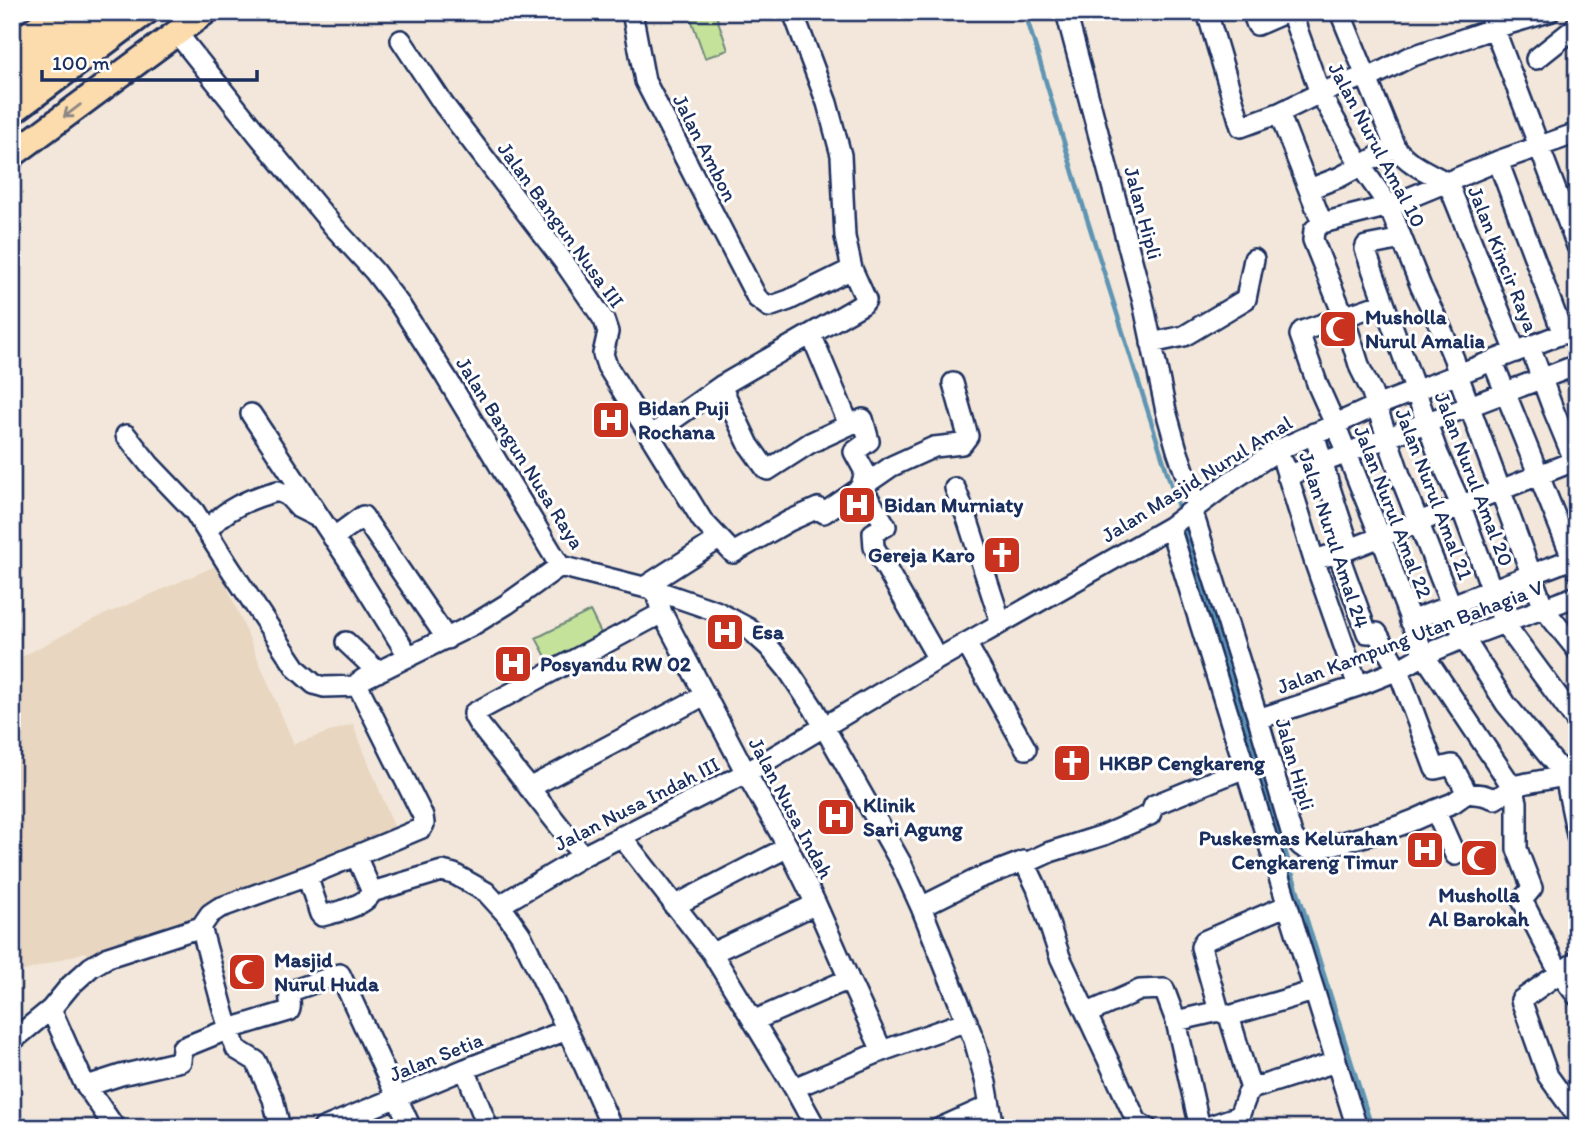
<svg xmlns="http://www.w3.org/2000/svg" width="1589" height="1140" viewBox="0 0 1589 1140" font-family="Itim,sans-serif">
<style>
.built{fill:#e8d6c0}
.green{fill:#c4e29a;stroke:#70887c;stroke-width:2}
.lines{fill:none;stroke-linecap:round;stroke-linejoin:round}
.stream{stroke:#5f95b3;stroke-width:4.5}
.minor-casing{stroke:#1b2f5e;stroke-width:24}
.major-casing{stroke:#1b2f5e;stroke-width:30}
.highway-casing{stroke:#1b2f5e;stroke-width:35}
.minor{stroke:#fff;stroke-width:19}
.major{stroke:#fcdcac;stroke-width:24}
.highway{stroke:#fcdcac;stroke-width:30}
.oneway{stroke:#8c8685}
.labels{text-anchor:middle;stroke-width:6;stroke-linejoin:round;paint-order:stroke}
.street-label{font-size:21px;fill:#1b2f5e;stroke:#fff}
.poi-label{font-size:21px;font-weight:bold;fill:#1b2f5e;stroke:#fff;text-anchor:start}
</style>
<rect width="100%" height="100%" fill="#f2e7da"/>
<filter id="ink" filterUnits="userSpaceOnUse"><feTurbulence type="fractalNoise" baseFrequency=".0143" numOctaves="2"/><feDisplacementMap in="SourceGraphic" scale="14" xChannelSelector="R" yChannelSelector="G"/><feConvolveMatrix kernelMatrix="1 2 1 2 8 2 1 2 1" color-interpolation-filters="sRGB"/></filter>
<g filter="url(#ink)">
<path class="built" d="M 218,565 L 294,744 L 353,724 L 397,834 L 213,921 L 94,959 L 85,952 L 12,975 L 12,662 L 88,622 Z"/>
<path class="green" d="M 702,12 L 715,12 L 728,50 L 705,58 L 690,16 Z
M 590,611 L 604,639 L 551,666 L 536,638 Z"/>
<g class="lines">
<path class="stream" d="M 1025,12 L 1084,209 L 1180,513
M 1183,525 L 1372,1128"/>
<defs>
<path id="minor" d="M 632,12 L 645,81 L 757,298 L 769,307 L 789,300 L 852,269
M 1066,12 L 1143,302 L 1166,411 L 1177,450 L 1197,507
M 1207,12 L 1241,127 L 1279,113 L 1320,93 L 1366,76
M 1252,12 L 1257,25 L 1287,12
M 1291,12 L 1320,93 L 1360,165 L 1389,206 L 1421,287 L 1441,328 L 1454,359 L 1458,375 L 1544,609 L 1577,650
M 1340,12 L 1395,147 C 1409,165 1428,172 1448,183 L 1516,352
M 1488,12 L 1577,246
M 177,33 L 259,136 L 333,226 L 374,271 L 400,305 L 446,377 L 560,566 L 655,590 L 716,611 L 748,628 L 769,647 L 788,670 L 814,709 L 901,863 L 921,907 L 974,1040 L 986,1083 L 994,1128
M 401,40 L 444,105 L 564,262 L 604,320 L 608,332 L 603,354 L 607,366 L 702,520 L 733,553 L 789,521 L 818,508 L 824,513 L 892,466 L 934,447 L 962,444 L 968,436 L 953,383
M 1536,59 L 1575,28 L 1577,24
M 1367,79 L 1410,57 L 1495,28 L 1549,12
M 1279,113 L 1322,223 L 1314,230 L 1313,240 L 1344,317 L 1360,368 L 1371,390 L 1401,478 L 1464,638 L 1506,704 L 1565,776 L 1577,835
M 1498,161 L 1563,334
M 1309,189 L 1340,177 L 1395,147
M 1322,223 L 1389,206 L 1498,161 L 1577,133
M 1402,239 L 1366,246 L 1365,249 L 1438,454 L 1457,496 L 1504,623 L 1577,722
M 1384,303 L 1302,331 L 1300,335 L 1318,386 L 1335,424 L 1387,553 L 1400,593 L 1424,655 L 1513,788 L 1517,802 L 1517,849 L 1532,888 L 1522,900 L 1560,974 L 1577,996
M 811,334 L 849,425 L 863,419 L 869,441 L 854,452 L 865,472 L 861,486 L 886,526 L 873,533 L 874,547 L 938,659
M 1151,343 L 1184,336 L 1246,299 L 1254,259
M 1530,347 L 1553,409 L 1577,467
M 1493,362 L 1577,570
M 721,386 L 749,445 L 766,469 L 768,470 L 810,443 L 849,425
M 251,414 L 351,564 L 409,657
M 1314,433 L 1329,485 L 1350,549
M 126,435 L 149,464 L 194,511 L 228,565 L 297,669 L 314,684 L 324,687 L 359,686
M 650,436 L 721,386 L 863,304 L 866,300 L 852,269 L 845,237 L 841,155 L 827,103 L 793,12
M 1284,464 L 1314,560 L 1358,686
M 1287,476 L 1577,365
M 955,488 L 967,518 L 1001,623
M 1192,510 L 1258,719 L 1292,835 C 1298,843 1301,849 1312,850 C 1352,839 1399,830 1435,810 L 1455,855
M 1170,527 L 1357,1128
M 207,532 C 221,510 253,497 278,491 L 288,496 L 299,508 L 317,517
M 333,538 L 363,516 L 447,639
M 1338,553 L 1367,633 L 1377,633 L 1398,670 L 1435,769 L 1452,765 L 1467,793
M 1314,560 L 1350,549 L 1577,460
M 644,587 L 719,539
M 655,590 L 662,613 L 746,773 L 788,847 L 816,904 L 849,979 L 882,1051
M 1410,621 L 1577,557
M 346,642 L 378,672
M 966,643 L 1026,749
M 1258,719 L 1358,686 L 1398,670 L 1424,655 L 1464,638 L 1577,596
M 529,788 L 705,695
M 1467,793 L 1483,795 L 1495,799 L 1517,785 L 1565,776 L 1572,773
M 1435,810 L 1453,803 L 1467,793
M 621,836 L 712,953 L 794,1088 L 816,1128
M 356,856 L 372,892
M 583,856 L 478,723 L 474,716 L 474,713 L 662,613
M 1026,863 L 1050,852 L 1104,835 L 1150,815 L 1154,805 L 1245,768
M 307,876 L 320,914 L 322,916 C 337,912 366,906 372,892 L 442,871 L 454,874 L 486,892 L 507,915 L 521,935 L 584,1065 L 612,1128
M 507,901 L 583,856 L 746,773 L 938,659 L 1170,527 L 1228,483 L 1280,449 L 1376,406 L 1577,328
M 674,906 L 788,847
M 921,907 L 977,879 L 1024,861 L 1037,888 L 1060,957 L 1137,1122 L 1147,1128
M 201,927 L 225,1016 L 236,1049 L 256,1061 L 273,1099 L 280,1128
M 712,953 L 816,904
M 1577,961 L 1521,1000 L 1548,1076 L 1577,1116
M 51,1009 L 83,1081 L 115,1128
M 1219,1011 L 1201,947 L 1204,941 L 1288,905
M 1088,1013 L 1140,990 L 1164,989 L 1176,1021 L 1219,1011 L 1229,1016 L 1314,991
M 1229,1016 L 1251,1089
M 753,1021 L 849,979
M 1176,1021 L 1200,1128
M 12,1041 L 51,1009 L 70,986 L 91,967 L 108,957 L 201,927 L 210,914 L 219,908 L 307,876 L 422,828 L 424,824 L 423,816 L 360,690 L 359,682 L 365,678 L 473,625 L 507,604 L 560,566
M 465,1069 L 488,1128
M 87,1086 L 121,1075 L 181,1061 L 182,1048 L 229,1029 L 289,1011 C 293,1005 287,996 291,991 L 340,974 L 411,1128
M 794,1088 L 882,1051 L 967,1021
M 323,1128 L 465,1069 L 567,1030
M 940,1128 L 989,1106
M 1204,1128 L 1239,1116 L 1247,1095 L 1251,1089 L 1336,1062"/>
<path id="major" d="M 12,112 L 146,12
M 12,155 L 205,12"/>
<path id="highway" d="M 12,50 L 63,12
M 12,84 L 105,12"/>
</defs>
<use href="#minor" class="minor-casing"/>
<use href="#major" class="major-casing"/>
<use href="#highway" class="highway-casing"/>
<use href="#minor" class="minor"/>
<use href="#major" class="major"/>
<use href="#highway" class="highway"/>
</g>
<defs><path id="oneway-shaft" d="M-6 0H5M1.5-3L5.5 0L1.5 3" fill="none" stroke-width="1.6" stroke-linecap="round" stroke-linejoin="round" transform="scale(1.75)"/></defs>
<use class="oneway" href="#oneway-shaft" transform="translate(72 111) rotate(143)"/>
</g>
<defs>
<symbol id="mosque-square" viewBox="-11 -11 22 22"><rect x="-9" y="-9" width="18" height="18" rx="4" fill="#c8321e" stroke="#fff"/><path d="M3.5-4.9A6 6 0 1 0 3.5 4.9A5 5 0 1 1 3.5-4.9Z" fill="#fff"/></symbol>
<symbol id="hospital-square" viewBox="-11 -11 22 22"><rect x="-9" y="-9" width="18" height="18" rx="4" fill="#c8321e" stroke="#fff"/><path d="M-5-5h3v3.5h4V-5h3V5h-3V1.5h-4V5h-3Z" fill="#fff"/></symbol>
<symbol id="church-square" viewBox="-11 -11 22 22"><rect x="-9" y="-9" width="18" height="18" rx="4" fill="#c8321e" stroke="#fff"/><path d="M-1.2-6h2.4v3.5h3.3v2.4h-3.3V6h-2.4V-.1h-3.3v-2.4h3.3Z" fill="#fff"/></symbol>
</defs>
<g fill-rule="evenodd">
<use href="#mosque-square" x="1316" y="307" width="44" height="44"/>
<use href="#hospital-square" x="589" y="398" width="44" height="44"/>
<use href="#hospital-square" x="835" y="483" width="44" height="44"/>
<use href="#church-square" x="980" y="533" width="44" height="44"/>
<use href="#hospital-square" x="703" y="610" width="44" height="44"/>
<use href="#hospital-square" x="491" y="642" width="44" height="44"/>
<use href="#church-square" x="1050" y="741" width="44" height="44"/>
<use href="#hospital-square" x="814" y="795" width="44" height="44"/>
<use href="#hospital-square" x="1403" y="828" width="44" height="44"/>
<use href="#mosque-square" x="1457" y="836" width="44" height="44"/>
<use href="#mosque-square" x="225" y="950" width="44" height="44"/>
</g>
<g class="labels">
<g class="street-label">
<text transform="translate(1377 145) rotate(62)" y="7">Jalan Nurul Amal 10</text>
<text transform="translate(705 148) rotate(63)" y="7">Jalan Ambon</text>
<text transform="translate(1143 213) rotate(75)" y="7">Jalan Hipli</text>
<text transform="translate(561 225) rotate(54)" y="7">Jalan Bangun Nusa III</text>
<text transform="translate(1503 259) rotate(68)" y="7">Jalan Kincir Raya</text>
<text transform="translate(520 453) rotate(58)" y="7">Jalan Bangun Nusa Raya</text>
<text transform="translate(1197 479) rotate(-32)" y="7">Jalan Masjid Nurul Amal</text>
<text transform="translate(1474 479) rotate(69)" y="7">Jalan Nurul Amal 20</text>
<text transform="translate(1434 494) rotate(69)" y="7">Jalan Nurul Amal 21</text>
<text transform="translate(1393 512) rotate(69)" y="7">Jalan Nurul Amal 22</text>
<text transform="translate(1334 540) rotate(72)" y="7">Jalan Nurul Amal 24</text>
<text transform="translate(1410 637) rotate(-21)" y="7">Jalan Kampung Utan Bahagia V</text>
<text transform="translate(1295 764) rotate(74)" y="7">Jalan Hipli</text>
<text transform="translate(637 804) rotate(-27)" y="7">Jalan Nusa Indah III</text>
<text transform="translate(791 808) rotate(62)" y="7">Jalan Nusa Indah</text>
<text transform="translate(436 1057) rotate(-22)" y="7">Jalan Setia</text>
</g>
<g class="poi-label">
<text x="1365" y="324">Musholla<tspan x="1365" dy="24">Nurul Amalia</tspan></text>
<text x="638" y="415">Bidan Puji<tspan x="638" dy="24">Rochana</tspan></text>
<text x="884" y="512">Bidan Murniaty</text>
<text x="975" y="562" text-anchor="end">Gereja Karo</text>
<text x="752" y="639">Esa</text>
<text x="540" y="671">Posyandu RW 02</text>
<text x="1099" y="770">HKBP Cengkareng</text>
<text x="863" y="812">Klinik<tspan x="863" dy="24">Sari Agung</tspan></text>
<text x="1398" y="845" text-anchor="end">Puskesmas Kelurahan<tspan x="1398" dy="24">Cengkareng Timur</tspan></text>
<text x="1479" y="902" text-anchor="middle">Musholla<tspan x="1479" dy="24">Al Barokah</tspan></text>
<text x="274" y="967">Masjid<tspan x="274" dy="24">Nurul Huda</tspan></text>
</g>
</g>
<rect width="1589" height="1140" fill="none" stroke="#fff" stroke-width="42"/>
<rect x="21" y="21" width="1547" height="1098" fill="none" stroke="#1b2f5e" stroke-width="2.5" filter="url(#ink)"/>
<path d="M42 70v10h215v-10" fill="none" stroke="#1b2f5e" stroke-width="3.5"/>
<text x="52" y="70" font-size="21" fill="#1b2f5e" stroke="#ffffff" stroke-width="5" paint-order="stroke">100 m</text>
</svg>
